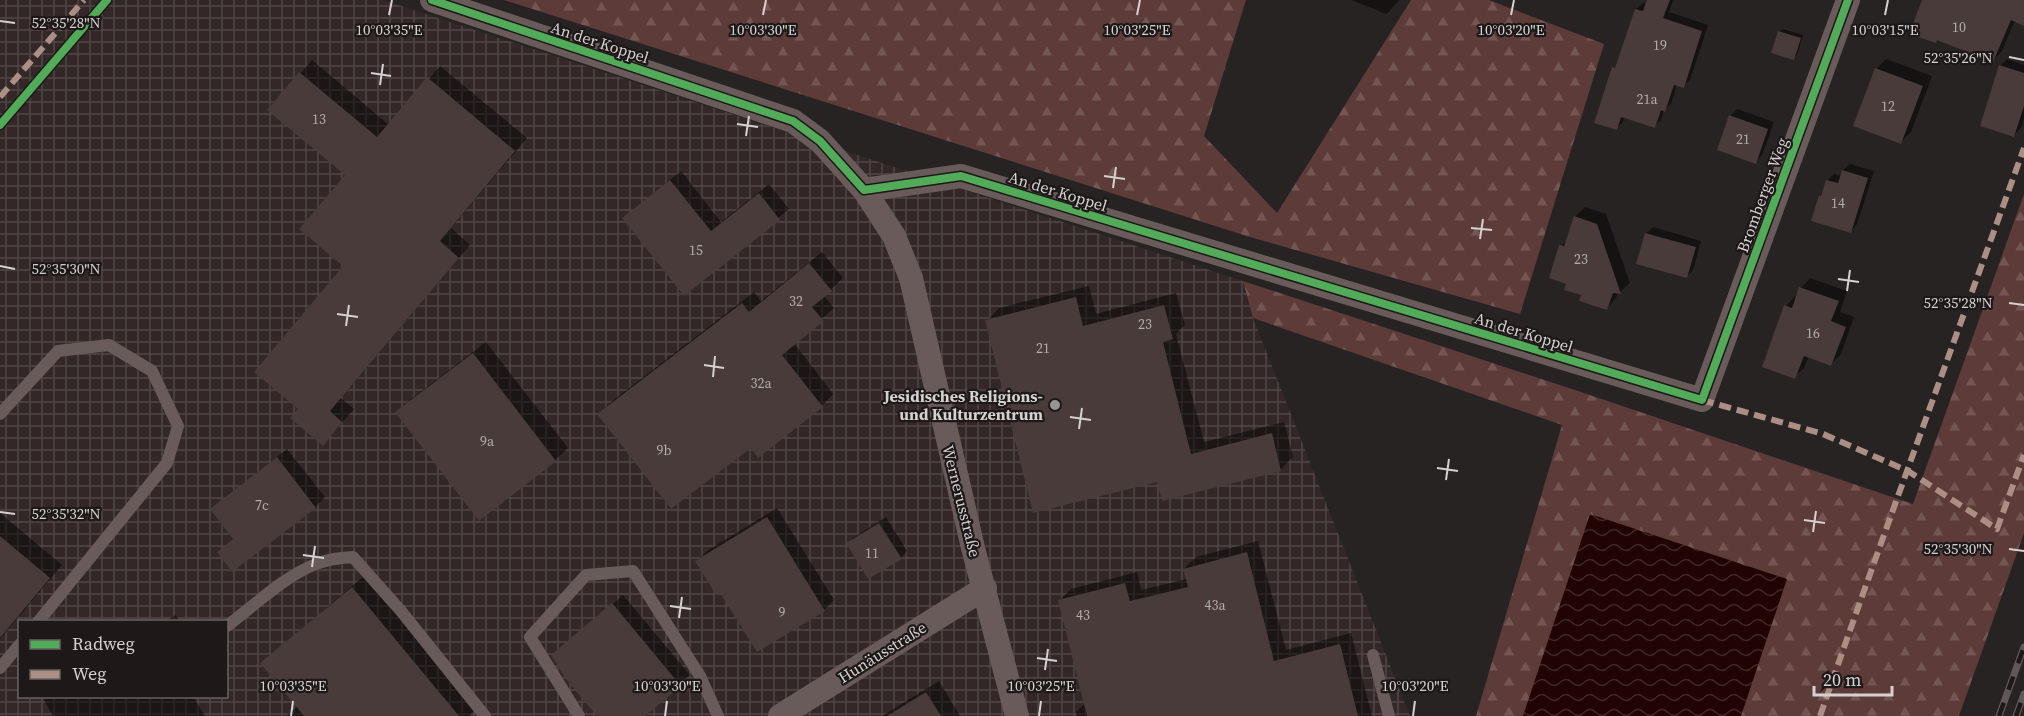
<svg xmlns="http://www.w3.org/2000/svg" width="2024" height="716" viewBox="0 0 2024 716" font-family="'Source Serif 4',serif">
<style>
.industrial{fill:url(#industrial-grid);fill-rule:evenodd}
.forest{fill:url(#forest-firs)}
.water{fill:url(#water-waves)}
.shadow{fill:#0007}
.building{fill:#483b3a}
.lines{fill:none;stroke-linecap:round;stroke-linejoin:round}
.service{stroke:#685b5a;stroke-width:12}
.minor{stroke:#685b5a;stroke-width:24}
.rail-casing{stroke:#605958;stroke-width:7}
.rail{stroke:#1e1818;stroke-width:4.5;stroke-dasharray:14;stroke-linecap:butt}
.quiet{stroke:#ac8f84;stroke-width:6;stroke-dasharray:12 6;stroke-linecap:butt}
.cycleway-casing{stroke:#1e1818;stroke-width:11}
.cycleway{stroke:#51ab58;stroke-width:8}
.ticks{fill:none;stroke:#d5d1d1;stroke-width:2}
.poi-dot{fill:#989494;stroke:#1e1818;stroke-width:2}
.labels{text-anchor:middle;stroke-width:4.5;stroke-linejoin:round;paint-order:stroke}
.number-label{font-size:14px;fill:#b2acab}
.street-label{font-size:16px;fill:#d5d1d1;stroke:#1e1818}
.poi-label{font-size:16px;font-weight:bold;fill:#d5d1d1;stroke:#1e1818;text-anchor:end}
.ticks-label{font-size:15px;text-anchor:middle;fill:#d5d1d1;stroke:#1e1818;stroke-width:4.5;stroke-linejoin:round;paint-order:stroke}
</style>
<defs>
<pattern id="industrial-grid" width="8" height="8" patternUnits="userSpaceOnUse" patternTransform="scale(1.5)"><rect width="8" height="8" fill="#332827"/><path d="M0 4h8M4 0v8" fill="none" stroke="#504645"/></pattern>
<pattern id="forest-firs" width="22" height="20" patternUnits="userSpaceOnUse" patternTransform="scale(1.5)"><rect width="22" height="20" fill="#5d3b38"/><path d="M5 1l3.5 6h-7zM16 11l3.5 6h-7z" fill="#735654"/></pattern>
<pattern id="water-waves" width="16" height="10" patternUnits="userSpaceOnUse" patternTransform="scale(1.5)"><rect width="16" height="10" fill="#220303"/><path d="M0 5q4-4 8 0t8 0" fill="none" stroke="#412727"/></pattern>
</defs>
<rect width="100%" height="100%" fill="#262322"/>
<path class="industrial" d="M 0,0 L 383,0 L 1243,281 L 1253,318 L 1410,716 L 0,716 ZM 20,622 L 226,622 L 226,696 L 20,696 Z"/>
<path class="forest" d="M 504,0 L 1246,0 L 1204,136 L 1277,213 L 1411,0 L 1489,0 L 1604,44 L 1520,314 L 1250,237 Z
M 2024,194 L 2024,533 L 1959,716 L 1476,716 L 1562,425 L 1253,318 L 1243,281 L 1578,391 L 1913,504 Z"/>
<path class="water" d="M 1590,514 L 1787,579 L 1741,716 L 1523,716 Z"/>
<path class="shadow" d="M 1351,0 L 1399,0 L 1387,14 Z
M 1648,0 L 1673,0 L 1669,12 L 1708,25 L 1690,80 L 1683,86 L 1677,84 L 1671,104 L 1664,110 L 1661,120 L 1654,126 L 1624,117 L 1623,122 L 1616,129 L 1614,68 L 1618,64 L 1636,9 L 1643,3 L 1647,4 Z
M 1928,0 L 2024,0 L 2024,24 L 2015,20 L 2002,51 L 1993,60 L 1938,39 Z
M 1782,29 L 1803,35 L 1797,55 L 1794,58 L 1779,32 Z
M 1886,59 L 1932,76 L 1911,132 L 1901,142 L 1876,69 Z
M 2007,59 L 2024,65 L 2024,118 L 2021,128 L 2014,135 L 2000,66 Z
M 312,60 L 389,125 L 440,66 L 527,138 L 451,228 L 470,245 L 341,398 L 354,409 L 323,444 L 300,409 L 345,266 L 347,175 L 270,109 Z
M 1737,109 L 1774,122 L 1762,155 L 1756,162 L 1730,116 Z
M 1850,164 L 1874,171 L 1857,224 L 1851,231 L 1812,220 L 1820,195 L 1824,191 L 1828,180 L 1834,174 L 1842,176 L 1843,170 Z
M 681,171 L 721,222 L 769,184 L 789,209 L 685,294 L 624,218 Z
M 1585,207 L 1606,214 L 1630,283 L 1620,292 L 1618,292 L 1616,298 L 1607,308 L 1568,283 L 1561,246 L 1569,238 L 1575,217 Z
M 1653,227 L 1701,241 L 1693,270 L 1687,276 L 1646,234 Z
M 822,252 L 843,278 L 824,296 L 834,308 L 794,343 L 833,394 L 822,406 L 751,446 L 599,414 L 611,402 L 754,292 L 761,301 Z
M 1810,278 L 1847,291 L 1840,312 L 1854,317 L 1841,354 L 1831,364 L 1809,356 L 1804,368 L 1794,377 L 1786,306 L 1795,296 L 1797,297 L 1801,288 Z
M 1089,286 L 1096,314 L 1176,293 L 1185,325 L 1176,334 L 1204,442 L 1284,422 L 1293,457 L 1281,469 L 1163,499 L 1158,480 L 987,321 L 999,308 Z
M 486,342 L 568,448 L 555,460 L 479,519 L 397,412 L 410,400 Z
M 287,449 L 325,497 L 315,507 L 219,552 L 234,538 L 212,509 Z
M 777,508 L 834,600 L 824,610 L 757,650 L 721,591 L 697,561 L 707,551 Z
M 0,513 L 62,565 L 0,639 Z
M 886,517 L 907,551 L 901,558 L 848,543 L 854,537 Z
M 1258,541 L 1286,650 L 1351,633 L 1372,716 L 1077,716 L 1076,712 L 1085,703 L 1059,601 L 1071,589 L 1137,572 L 1141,590 L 1187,579 L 1184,569 L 1196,557 Z
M 365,575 L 476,709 L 469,716 L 287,716 L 298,706 L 262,663 Z
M 623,595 L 690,675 L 642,716 L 599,716 L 553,655 Z
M 176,615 L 180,622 L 165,622 Z
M 939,681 L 960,716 L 882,716 Z
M 47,696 L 193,696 L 205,716 L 53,716 L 44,700 Z"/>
<path class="building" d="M 1647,0 L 1670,0 L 1663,18 L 1702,31 L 1684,88 L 1674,85 L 1665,112 L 1661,110 L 1655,128 L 1621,117 L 1617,130 L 1594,123 L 1612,67 L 1615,68 L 1635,9 L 1643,11 Z
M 1922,0 L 2024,0 L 2024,26 L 2011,20 L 1993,62 L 1937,40 L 1936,43 L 1909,34 Z
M 1778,31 L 1801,38 L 1794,60 L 1771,53 Z
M 1999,65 L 2024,73 L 2024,106 L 2014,137 L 1980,126 Z
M 1875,68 L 1923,86 L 1901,144 L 1853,126 Z
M 299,72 L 377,137 L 427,77 L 515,151 L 440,241 L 459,258 L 330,411 L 342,422 L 323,446 L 290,418 L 298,409 L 254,372 L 343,266 L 299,229 L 345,175 L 267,110 Z
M 1729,115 L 1768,129 L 1756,164 L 1717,150 Z
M 1842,170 L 1868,178 L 1851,233 L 1811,221 L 1819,195 L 1821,196 L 1826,180 L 1838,183 Z
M 670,180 L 711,231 L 759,193 L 780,220 L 684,296 L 622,218 Z
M 1574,216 L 1597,224 L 1621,294 L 1613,293 L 1607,310 L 1579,301 L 1581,295 L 1564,290 L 1566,284 L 1549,278 L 1559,245 L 1564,246 Z
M 1645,233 L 1696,247 L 1687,278 L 1636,264 Z
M 809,263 L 832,291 L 812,307 L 824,321 L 782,355 L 823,407 L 758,458 L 751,448 L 671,509 L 597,414 L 742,303 L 749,312 Z
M 1799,287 L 1839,301 L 1831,321 L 1846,327 L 1831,366 L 1804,356 L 1795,379 L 1762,367 L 1784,305 L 1792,308 Z
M 1076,297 L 1083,326 L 1164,305 L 1173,339 L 1163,342 L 1191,454 L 1272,433 L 1281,471 L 1162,501 L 1157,482 L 1033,513 L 985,320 Z
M 473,353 L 556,461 L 479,521 L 395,412 Z
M 277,457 L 316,508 L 232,572 L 217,552 L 233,539 L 210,509 Z
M 767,517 L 825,611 L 757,652 L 720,593 L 716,595 L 695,561 Z
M 879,523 L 902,559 L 868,579 L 846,543 Z
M 0,536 L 50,578 L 0,638 Z
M 1247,552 L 1274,661 L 1340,644 L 1358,716 L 1087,716 L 1058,600 L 1125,583 L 1130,601 L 1188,587 L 1183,569 Z
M 352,587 L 459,716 L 304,716 L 260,663 Z
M 612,603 L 681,686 L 645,716 L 597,716 L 565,678 L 551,655 Z
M 926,692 L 941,716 L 887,716 Z"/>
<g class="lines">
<path class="service" d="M 0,414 L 58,351 L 109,345 L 152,371 L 178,426 L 167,463 L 38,622
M 227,626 C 255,605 283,577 316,564 C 328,559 340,558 353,557 L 401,611 L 485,716
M 1373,655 L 1389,716
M 0,668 L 20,644
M 579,716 L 530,637 L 586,575 L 633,571 L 700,676 L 718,716"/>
<path class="minor" d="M 432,0 L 793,121 L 820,141 L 864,190 L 961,176 L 1702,400 L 1848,0
M 864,190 L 894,236 L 911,278 L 973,548 L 1017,716
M 780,716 L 985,588"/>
<defs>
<path id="rail" d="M 1999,716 L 2024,647
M 2016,716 L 2024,694"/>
</defs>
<use href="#rail" class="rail-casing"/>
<use href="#rail" class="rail"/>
<path class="quiet" d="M 0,97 L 84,0
M 1702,400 L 1823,434 L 1908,471 L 1997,529 L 2024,455
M 1820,716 C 1886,526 1956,337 2024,148"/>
<defs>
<path id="cycleway" d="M 432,0 L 793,121 L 820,141 L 864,190 L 961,176 L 1702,400 L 1848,0
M 0,125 L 107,0"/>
</defs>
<use href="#cycleway" class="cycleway-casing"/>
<use href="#cycleway" class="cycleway"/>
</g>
<path class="ticks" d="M 389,15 L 392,0M 763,15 L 766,0M 1137,15 L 1140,0M 1511,15 L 1514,0M 1885,15 L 1888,0M 0,21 L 15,23M 2009,57 L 2024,60M 371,73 L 391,76M 380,85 L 383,64M 737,124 L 758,127M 746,136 L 749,116M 1104,176 L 1125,179M 1113,188 L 1116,167M 1471,228 L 1492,230M 1480,239 L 1483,219M 0,266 L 15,269M 1838,279 L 1859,282M 1847,291 L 1850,270M 2009,303 L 2024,305M 337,314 L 358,317M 346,326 L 349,305M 704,365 L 724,368M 713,377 L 715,356M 1070,417 L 1091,420M 1079,429 L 1082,408M 1437,468 L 1458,471M 1446,480 L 1449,459M 0,512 L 15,514M 1804,520 L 1825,523M 1813,532 L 1816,511M 2009,549 L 2024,551M 303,555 L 324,558M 312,567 L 315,546M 670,606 L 691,609M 679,618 L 682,597M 1037,658 L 1057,661M 1045,670 L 1048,649M 291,716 L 293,701M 665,716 L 667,701M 1039,716 L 1041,701M 1413,716 L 1415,701"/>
<circle class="poi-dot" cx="1055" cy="405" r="6"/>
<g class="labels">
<g class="number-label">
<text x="1959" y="32">10</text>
<text x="1660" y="50">19</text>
<text x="1647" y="104">21a</text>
<text x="1888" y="111">12</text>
<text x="319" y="124">13</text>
<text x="1743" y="144">21</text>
<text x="1838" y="208">14</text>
<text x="696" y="255">15</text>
<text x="1581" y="264">23</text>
<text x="796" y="306">32</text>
<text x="1145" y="329">23</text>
<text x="1813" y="338">16</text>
<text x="1043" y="353">21</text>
<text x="761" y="388">32a</text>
<text x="487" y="446">9a</text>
<text x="664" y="455">9b</text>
<text x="262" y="510">7c</text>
<text x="872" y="558">11</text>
<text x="1215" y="610">43a</text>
<text x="782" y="617">9</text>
<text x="1083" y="620">43</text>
</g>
<g class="street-label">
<text transform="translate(600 42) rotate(18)" y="6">An der Koppel</text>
<text transform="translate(1058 191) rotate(17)" y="6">An der Koppel</text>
<text transform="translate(1762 195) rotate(-70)" y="6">Bromberger Weg</text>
<text transform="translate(1524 332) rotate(17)" y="6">An der Koppel</text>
<text transform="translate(962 501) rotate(76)" y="6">Wernerusstraße</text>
<text transform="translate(882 652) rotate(-32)" y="6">Hunäusstraße</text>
</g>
<g class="poi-label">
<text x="1043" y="402">Jesidisches Religions-<tspan x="1043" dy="18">und Kulturzentrum</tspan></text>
</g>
</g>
<g class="ticks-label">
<text x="66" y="28">52°35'28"N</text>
<text x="389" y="35">10°03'35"E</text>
<text x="763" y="35">10°03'30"E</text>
<text x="1137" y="35">10°03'25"E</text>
<text x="1511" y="35">10°03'20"E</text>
<text x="1885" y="35">10°03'15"E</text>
<text x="1958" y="63">52°35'26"N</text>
<text x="66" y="274">52°35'30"N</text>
<text x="1958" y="308">52°35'28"N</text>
<text x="66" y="519">52°35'32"N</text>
<text x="1958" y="554">52°35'30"N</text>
<text x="293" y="691">10°03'35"E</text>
<text x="667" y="691">10°03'30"E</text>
<text x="1041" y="691">10°03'25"E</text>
<text x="1415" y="691">10°03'20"E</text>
</g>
<rect x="18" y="620" width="210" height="78" fill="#1e1818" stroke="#676262" stroke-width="1.5"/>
<rect x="30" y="640" width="30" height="9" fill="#51ab58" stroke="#676262" stroke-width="1.5"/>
<text x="72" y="650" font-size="18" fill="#d5d1d1">Radweg</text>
<rect x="30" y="670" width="30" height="9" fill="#ac8f84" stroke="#676262" stroke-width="1.5"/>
<text x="72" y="680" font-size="18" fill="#d5d1d1">Weg</text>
<path d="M1814 686v9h78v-9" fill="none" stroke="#d5d1d1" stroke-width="3"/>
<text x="1823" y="686" font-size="18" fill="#d5d1d1" stroke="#1e1818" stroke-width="4.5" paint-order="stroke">20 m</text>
</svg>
